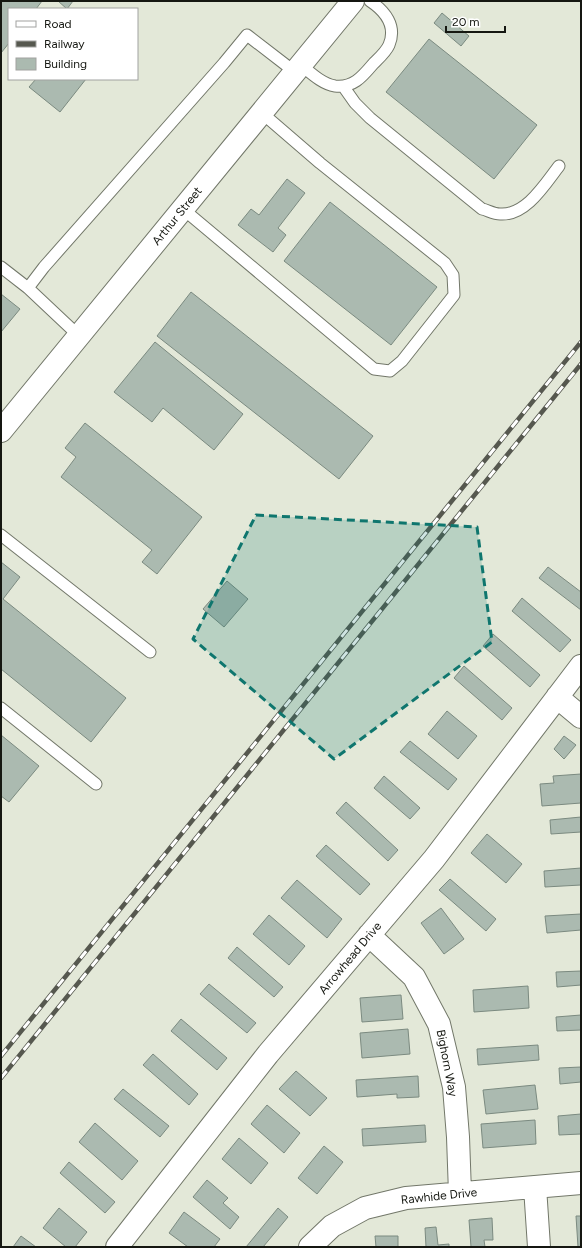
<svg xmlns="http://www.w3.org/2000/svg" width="582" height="1248" viewBox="0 0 582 1248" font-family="Figtree,sans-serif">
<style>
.building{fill:#abbab0;stroke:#7b8a80}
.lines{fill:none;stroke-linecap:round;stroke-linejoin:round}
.service-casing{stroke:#727769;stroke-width:13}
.minor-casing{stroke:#727769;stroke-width:24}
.service{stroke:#fff;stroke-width:11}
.minor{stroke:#fff;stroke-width:22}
.rail-casing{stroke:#56584f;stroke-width:4.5}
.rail{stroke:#fff;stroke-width:3;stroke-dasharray:9;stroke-linecap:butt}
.marked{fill:#0f766e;fill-opacity:0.2;stroke:#0f766e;stroke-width:3;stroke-dasharray:8 5;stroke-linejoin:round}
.labels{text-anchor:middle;stroke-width:3;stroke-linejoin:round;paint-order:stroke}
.street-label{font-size:12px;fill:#151711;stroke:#fff}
</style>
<rect width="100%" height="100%" fill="#e3e8d8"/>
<path class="building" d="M 1,1 L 42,1 L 36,9 L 9,9 L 9,43 L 1,53 Z
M 58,1 L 73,1 L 67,9 Z
M 442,13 L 469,36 L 461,46 L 434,23 Z
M 429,39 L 537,125 L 494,179 L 386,92 Z
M 36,79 L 86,79 L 60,112 L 29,87 Z
M 287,179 L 305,193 L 278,228 L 286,235 L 273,252 L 238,225 L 251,209 L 259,215 Z
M 330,202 L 437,287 L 391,345 L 284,261 Z
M 191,292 L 373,436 L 339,479 L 157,336 Z
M 1,294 L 20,309 L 1,332 Z
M 155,342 L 243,414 L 214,450 L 163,408 L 152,422 L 114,392 Z
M 85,423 L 202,517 L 157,574 L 142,562 L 152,550 L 61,477 L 76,457 L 65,448 Z
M 1,562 L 20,577 L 3,599 L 126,698 L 91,742 L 1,669 Z
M 548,567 L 581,592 L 581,610 L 539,578 Z
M 227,581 L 248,599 L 224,627 L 203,609 Z
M 522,598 L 571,640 L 560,652 L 512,611 Z
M 493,634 L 540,675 L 530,687 L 483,646 Z
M 464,666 L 512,708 L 502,720 L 454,678 Z
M 447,711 L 477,736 L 458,759 L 428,734 Z
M 1,735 L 39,766 L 9,802 L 1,796 Z
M 564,736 L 576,745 L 564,759 L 554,749 Z
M 410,741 L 457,779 L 448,790 L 400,752 Z
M 581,774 L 581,803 L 542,806 L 540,784 L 554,783 L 553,776 Z
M 384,776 L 420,808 L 410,819 L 374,788 Z
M 346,802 L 398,850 L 388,861 L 336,813 Z
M 581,817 L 581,832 L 551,834 L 550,820 Z
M 487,834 L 522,864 L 506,883 L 471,853 Z
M 326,845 L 370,884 L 360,895 L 316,856 Z
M 581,868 L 581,885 L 545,887 L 544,871 Z
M 450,879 L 496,919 L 486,931 L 439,890 Z
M 297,880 L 342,919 L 327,938 L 281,898 Z
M 441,908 L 464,939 L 444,954 L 421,923 Z
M 581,914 L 581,930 L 547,933 L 545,916 Z
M 269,915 L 305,946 L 289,965 L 253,934 Z
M 237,947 L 283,987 L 274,997 L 228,958 Z
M 581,971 L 581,985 L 557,987 L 556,972 Z
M 209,984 L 256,1023 L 247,1033 L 200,994 Z
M 528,986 L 529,1008 L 474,1012 L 473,990 Z
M 401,995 L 403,1019 L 362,1022 L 360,998 Z
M 581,1015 L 581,1030 L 557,1031 L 556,1017 Z
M 181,1019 L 227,1058 L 217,1070 L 171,1031 Z
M 408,1029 L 410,1054 L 362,1058 L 360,1033 Z
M 538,1045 L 539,1060 L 478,1065 L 477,1049 Z
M 153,1054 L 198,1094 L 189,1105 L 143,1065 Z
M 581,1067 L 581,1082 L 560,1084 L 559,1068 Z
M 296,1071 L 327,1098 L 310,1116 L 279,1089 Z
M 418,1076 L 419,1097 L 397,1098 L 397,1094 L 357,1097 L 356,1080 Z
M 535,1085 L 538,1109 L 486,1114 L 483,1090 Z
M 123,1089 L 169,1126 L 160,1137 L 114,1099 Z
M 267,1105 L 300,1133 L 284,1153 L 251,1124 Z
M 581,1114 L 581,1134 L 559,1135 L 558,1116 Z
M 535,1120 L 536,1144 L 483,1148 L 481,1124 Z
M 95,1123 L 138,1161 L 122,1180 L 79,1142 Z
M 425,1125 L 426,1142 L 363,1146 L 362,1129 Z
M 239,1138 L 268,1163 L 251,1184 L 222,1159 Z
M 324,1146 L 343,1162 L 317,1194 L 298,1178 Z
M 69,1162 L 115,1202 L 105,1213 L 60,1173 Z
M 207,1180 L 228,1198 L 223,1203 L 239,1217 L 230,1229 L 193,1197 Z
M 59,1208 L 87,1232 L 75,1247 L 66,1247 L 43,1228 Z
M 278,1208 L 288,1217 L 263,1247 L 246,1247 Z
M 184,1212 L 220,1239 L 214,1247 L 188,1247 L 169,1233 Z
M 576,1216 L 581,1216 L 581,1247 L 578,1247 Z
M 492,1218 L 493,1240 L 484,1240 L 485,1247 L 471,1247 L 469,1220 Z
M 436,1227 L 438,1245 L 449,1244 L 449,1247 L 426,1247 L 425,1228 Z
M 21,1236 L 36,1247 L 13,1247 Z
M 375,1236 L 398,1236 L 398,1247 L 376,1247 Z"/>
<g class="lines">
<defs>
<path id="service" d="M 301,65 C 311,73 322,84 335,86 C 353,88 362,77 373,64 C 379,58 386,52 389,45 C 397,26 385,11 370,1
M 343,86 L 355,103 L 370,118 L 482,209 C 487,210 494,214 500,214 C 526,216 545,184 559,166
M 183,209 L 374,369 L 390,371 L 402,361 L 454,295 L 453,275 L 445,263 L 320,163 L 262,113
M 1,267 L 28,288
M 79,336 L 28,288 L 44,267 L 224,63 L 247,35 L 295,72
M 1,535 L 150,652
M 1,708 L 96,784"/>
<path id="minor" d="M 1,431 L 353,1
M 557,697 L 581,717
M 369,935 L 414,977 L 439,1024 L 454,1087 L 458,1137 L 460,1193
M 535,1187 L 539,1247
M 117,1247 L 268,1054 L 434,859 L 581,666
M 310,1247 L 332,1226 L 365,1208 L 406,1198 L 581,1183"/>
</defs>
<use href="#service" class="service-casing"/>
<use href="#minor" class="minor-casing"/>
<use href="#service" class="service"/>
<use href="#minor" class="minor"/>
<defs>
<path id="rail" d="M 1,1056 L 581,342
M 1,1078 L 581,364"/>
</defs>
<use href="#rail" class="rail-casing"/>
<use href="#rail" class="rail"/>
</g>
<path class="marked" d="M 256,515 L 477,527 L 492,642 L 334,759 L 193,639 Z"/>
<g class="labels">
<g class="street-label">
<text transform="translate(177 216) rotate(-51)" y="4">Arthur Street</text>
<text transform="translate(350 958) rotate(-50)" y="4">Arrowhead Drive</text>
<text transform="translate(447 1063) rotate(79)" y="4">Bighorn Way</text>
<text transform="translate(439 1196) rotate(-6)" y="4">Rawhide Drive</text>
</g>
</g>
<rect width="582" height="1248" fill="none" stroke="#151711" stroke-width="4"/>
<rect x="8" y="8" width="130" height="72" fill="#ffffff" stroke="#a1a2a0"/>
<rect x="16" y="21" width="20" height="6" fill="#ffffff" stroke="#a1a2a0"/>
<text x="44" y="28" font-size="12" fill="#151711">Road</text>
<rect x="16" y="41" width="20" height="6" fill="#56584f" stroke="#a1a2a0"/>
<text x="44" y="48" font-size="12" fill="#151711">Railway</text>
<rect x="16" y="58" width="20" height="12" fill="#abbab0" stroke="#a1a2a0"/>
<text x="44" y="68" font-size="12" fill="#151711">Building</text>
<path d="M446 26v6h59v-6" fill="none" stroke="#151711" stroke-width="2"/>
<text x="452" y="26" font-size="12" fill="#151711" stroke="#ffffff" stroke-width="3" paint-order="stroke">20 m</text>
</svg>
